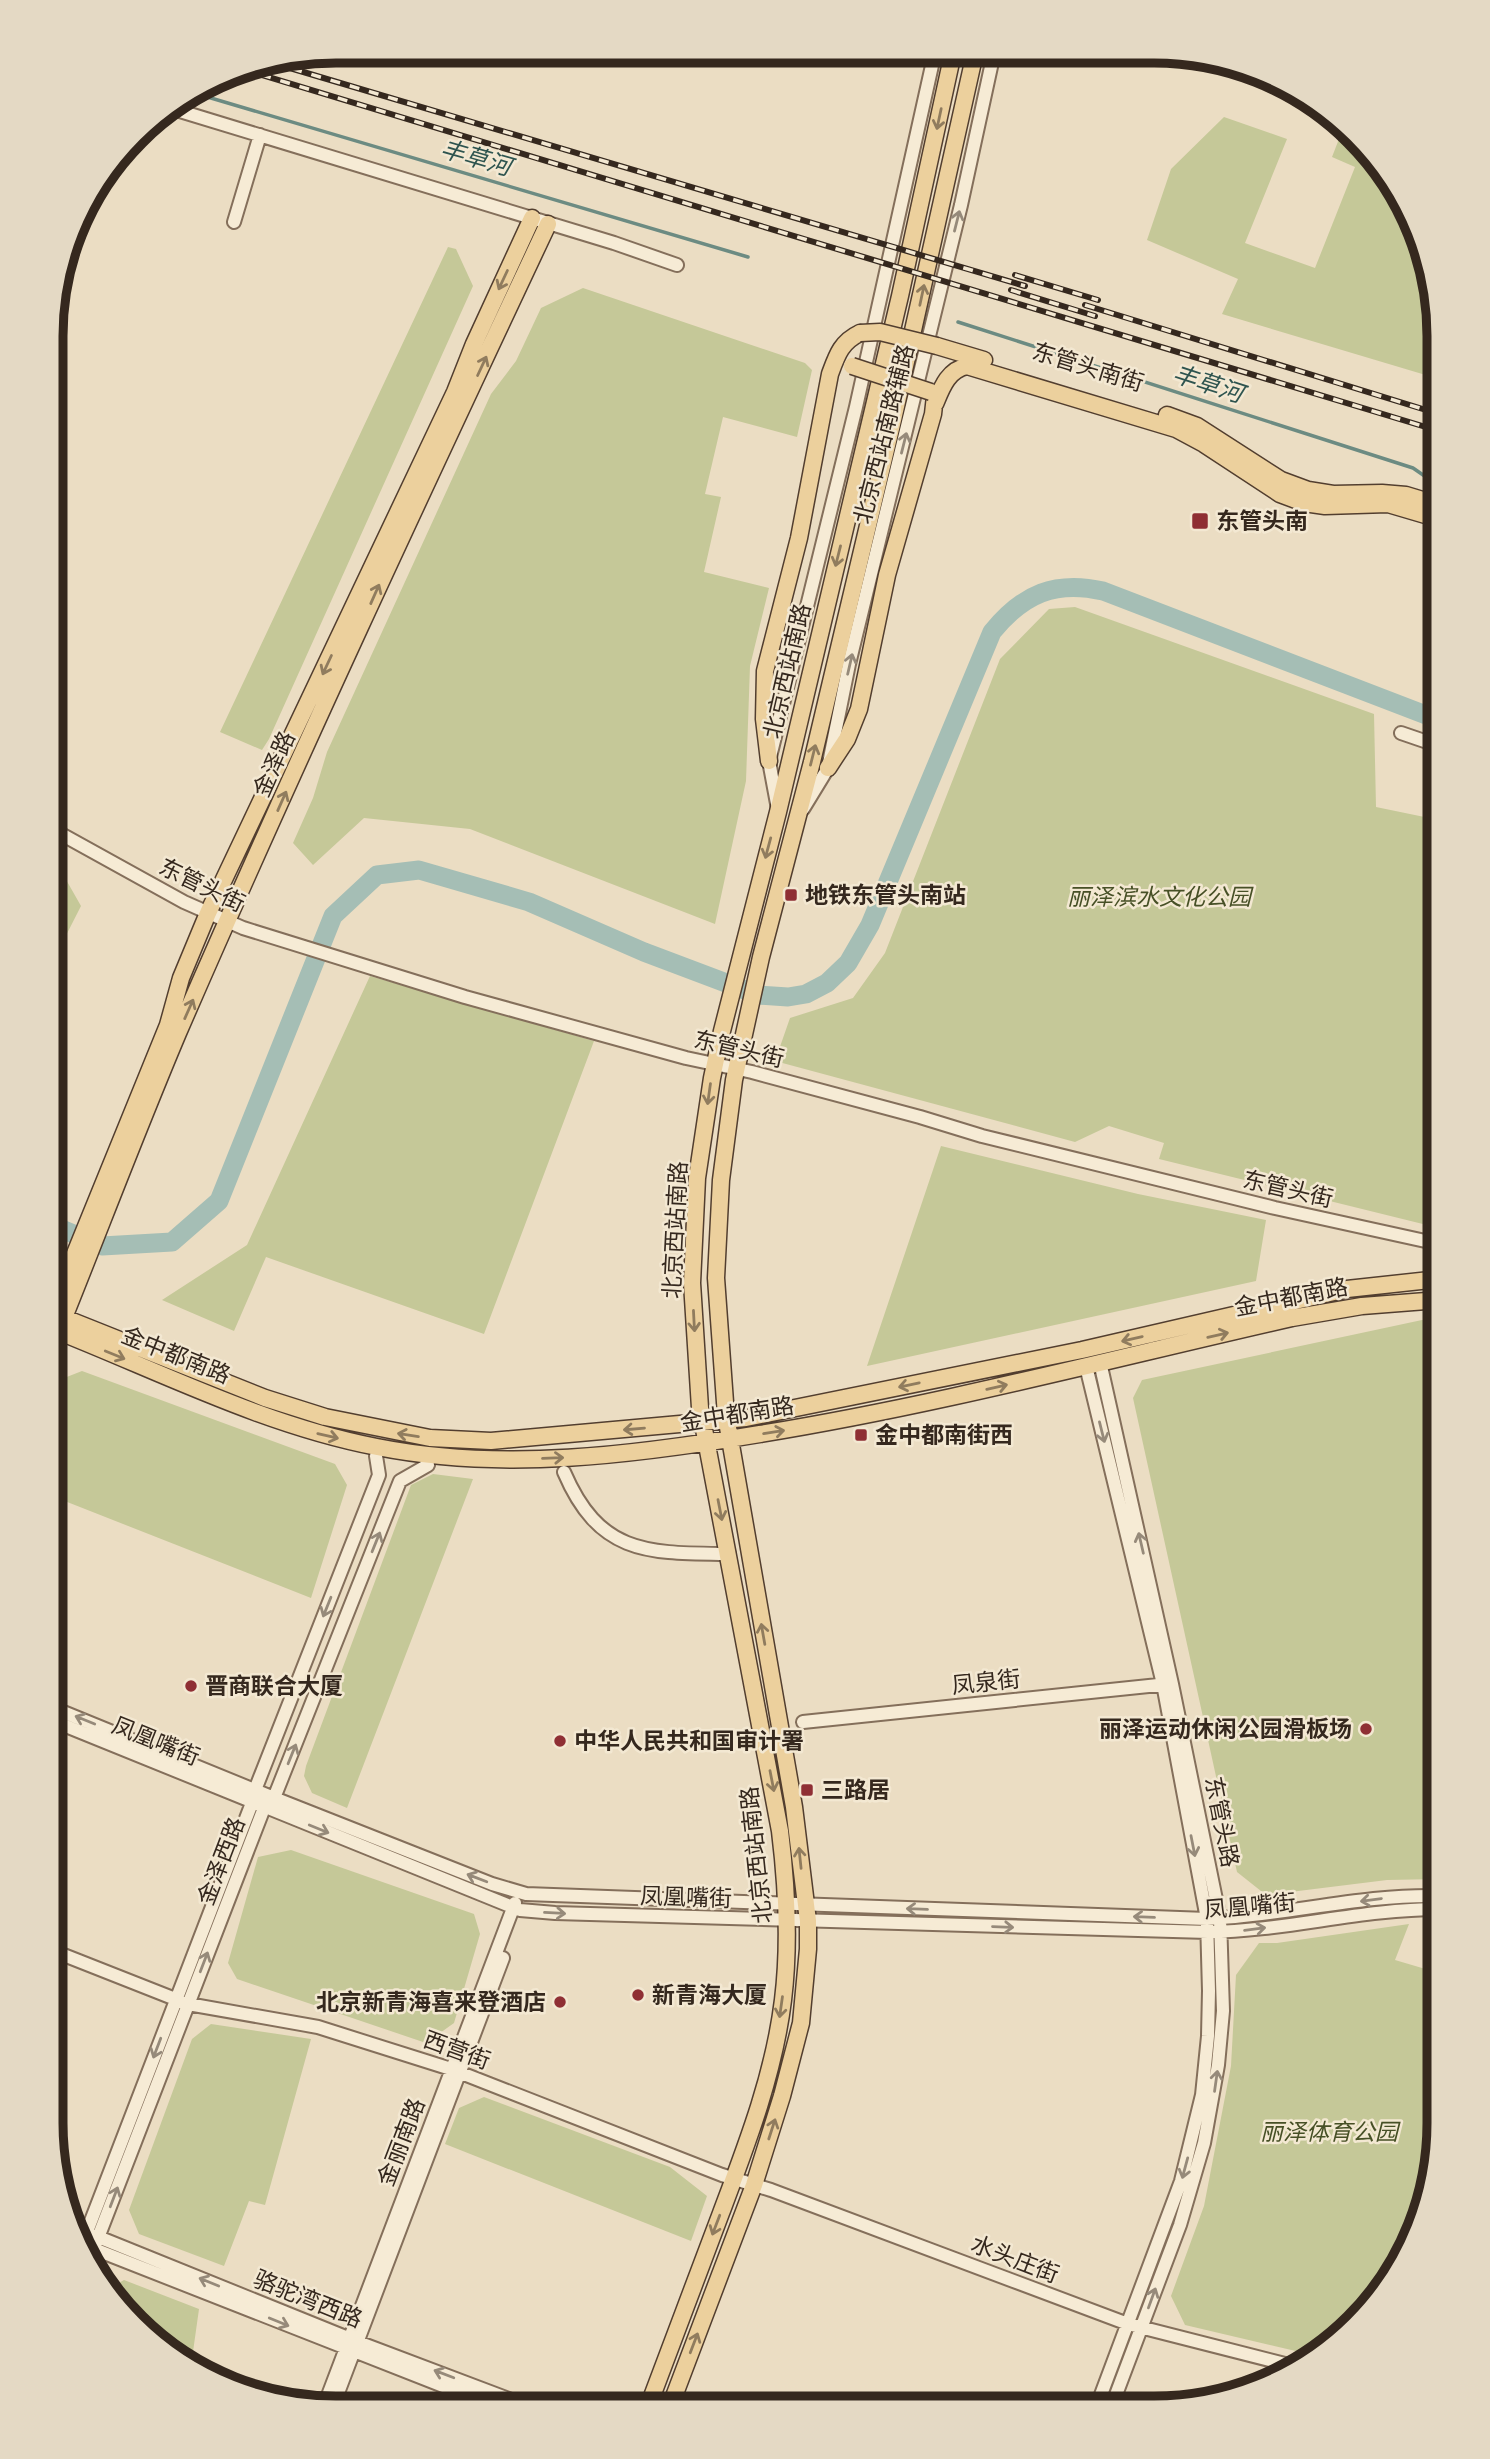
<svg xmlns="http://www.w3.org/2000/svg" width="1490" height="2459" viewBox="0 0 1490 2459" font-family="'Times New Roman','Noto Sans SC',serif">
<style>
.green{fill:#c5c898}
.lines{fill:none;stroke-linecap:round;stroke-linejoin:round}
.stream{stroke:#6c8b82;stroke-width:3.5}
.river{stroke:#a5beb5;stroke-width:19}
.minor-casing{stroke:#846f5b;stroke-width:16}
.major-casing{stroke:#523e2f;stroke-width:19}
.minor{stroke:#f6ebd5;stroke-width:12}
.major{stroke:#ecd09d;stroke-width:16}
.rail-casing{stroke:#35281e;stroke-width:6}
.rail{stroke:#f3e8d2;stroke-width:3.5;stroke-dasharray:10;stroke-linecap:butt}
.major-bridge-casing{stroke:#523e2f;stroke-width:19;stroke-linecap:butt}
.major-bridge{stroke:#ecd09d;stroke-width:16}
.oneway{stroke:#907c5e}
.oneway2{stroke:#968a7a}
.poi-dot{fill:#8f2f34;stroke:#f3e8d2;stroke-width:2.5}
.labels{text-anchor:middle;stroke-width:5;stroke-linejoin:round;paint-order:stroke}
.street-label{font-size:23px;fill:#35281e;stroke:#f3e8d2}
.poi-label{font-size:23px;font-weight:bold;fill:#35281e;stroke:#f3e8d2;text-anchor:start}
.park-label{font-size:23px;font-style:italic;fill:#475026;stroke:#f3e8d2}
.water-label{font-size:24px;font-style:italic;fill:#2e544f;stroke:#f3e8d2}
.rim{fill:none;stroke:#35281e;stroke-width:9}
</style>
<rect width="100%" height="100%" fill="#ebddc3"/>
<path class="green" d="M 1224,117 L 1287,139 L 1245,243 L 1315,268 L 1355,167 L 1332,157 L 1344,126 L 1381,163 L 1418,227 L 1439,336 L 1439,379 L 1222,314 L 1238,279 L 1147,240 L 1171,169 Z
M 448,247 L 456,249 L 473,286 L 269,739 L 262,750 L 220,732 Z
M 583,288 L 805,363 L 812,370 L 797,437 L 723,417 L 705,494 L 721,497 L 704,572 L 769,588 L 750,666 L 746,781 L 715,924 L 470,829 L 364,818 L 313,865 L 293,843 L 313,798 L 327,752 L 491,394 L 516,361 L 541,308 Z
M 1075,607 L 1374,714 L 1376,807 L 1439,820 L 1439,1228 L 1159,1159 L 1164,1143 L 1109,1126 L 1075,1142 L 775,1061 L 790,1018 L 853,998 L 885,953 L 1000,659 L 1049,609 Z
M 52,855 L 81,906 L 52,963 Z
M 370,976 L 594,1041 L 484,1334 L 266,1257 L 234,1331 L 162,1300 L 247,1245 Z
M 941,1146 L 1138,1194 L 1266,1220 L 1256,1281 L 867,1366 Z
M 1422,1320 L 1439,1320 L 1439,1879 L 1387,1880 L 1266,1895 L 1237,1872 L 1133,1398 L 1142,1380 Z
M 82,1371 L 335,1464 L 347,1485 L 311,1598 L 52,1496 L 52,1400 L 59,1380 Z
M 433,1474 L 473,1479 L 347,1808 L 312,1793 L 304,1776 L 306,1766 L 411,1485 Z
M 291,1850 L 474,1914 L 480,1934 L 454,2023 L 426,2043 L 237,1979 L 228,1963 L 258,1857 Z
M 1409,1924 L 1395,1960 L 1439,1973 L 1439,2142 L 1424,2215 L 1381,2296 L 1327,2350 L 1317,2356 L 1185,2325 L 1171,2296 L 1204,2206 L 1231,2066 L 1236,1975 L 1259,1943 L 1277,1943 Z
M 211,2024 L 311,2039 L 265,2205 L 249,2201 L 224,2266 L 139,2234 L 129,2210 L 192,2039 Z
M 484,2097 L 670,2167 L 707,2196 L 691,2241 L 445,2144 L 459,2108 Z
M 124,2280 L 199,2309 L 191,2366 L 163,2350 L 110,2297 L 106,2290 Z"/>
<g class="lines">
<path class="stream" d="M 194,93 L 748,257
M 958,322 L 1413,468 L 1426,477 L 1439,494"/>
<path class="river" d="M 52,1225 L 102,1246 L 172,1242 L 219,1201 L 333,916 L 377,875 L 419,870 L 529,902 L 644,952 L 758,995 L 788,997 L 806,994 L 827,983 L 848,963 L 870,925 L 992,632 C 1023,594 1055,580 1103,591 L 1439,720"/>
<defs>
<path id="minor" d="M 170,108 L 614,243 L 677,265
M 234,222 L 260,135
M 1401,733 L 1439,746
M 778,809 L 769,761 L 856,407 L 935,52
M 803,809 L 828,768 L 849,664 L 961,205 L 994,53
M 52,829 L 184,902 L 243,928 L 465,997 L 686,1058 L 752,1072 L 920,1117 L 982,1136 L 1275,1208 L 1439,1244
M 52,1349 L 59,1332
M 1100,1362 L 1172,1684 L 1220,1919 L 1223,2011 L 1218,2065 L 1204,2143 L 1180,2225 L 1111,2408
M 1086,1366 L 1163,1684 L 1207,1919 L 1209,1991 L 1208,2036 L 1202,2095 L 1181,2181 L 1096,2408
M 564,1472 C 600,1556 649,1553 729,1554
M 51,1707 L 274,1798 L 492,1884 L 526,1894 L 1207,1919 C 1284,1916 1361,1894 1439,1896
M 51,1720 L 520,1910 L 555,1913 L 1208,1932 C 1285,1931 1361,1909 1439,1909
M 803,1722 L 1168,1684
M 51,1950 L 188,2004 L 318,2027 L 451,2069 L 722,2175 L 771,2190 L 1128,2324 L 1297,2367
M 71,2226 L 358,2342 L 530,2407
M 81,2247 L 252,1803 L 255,1790 L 379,1475 L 376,1456
M 89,2247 L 494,2406
M 89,2261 L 264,1808 L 274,1798 L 400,1481 L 428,1465
M 324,2406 L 515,1903
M 333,2406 L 503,1958"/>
<path id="major" d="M 937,346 L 984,360
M 935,404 C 942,387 948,370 967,366 L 1176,429 L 1204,444 L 1280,494 L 1304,503 L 1325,506 L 1388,504 L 1439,519
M 1167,415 L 1197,426 L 1281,480 L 1308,490 L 1333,494 L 1382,493 L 1406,495 L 1439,505
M 769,761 L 764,719 L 765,671 L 799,538 L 830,374 C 837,355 841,342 860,333
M 828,768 L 847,739 L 859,709 L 887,575 L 933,414 L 935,396
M 52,1310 L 168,1025 L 181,978 L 208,913 L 455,392 L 474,344 L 532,218
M 52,1313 L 265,1398 L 325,1417 L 430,1438 L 491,1441 L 746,1418 L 1082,1350 L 1347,1289 L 1439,1279
M 61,1325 C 100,1228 137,1130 178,1033 C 296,761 422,492 548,224
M 52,1329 C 159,1371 263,1425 377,1447 C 503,1472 634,1455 760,1434 C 939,1405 1115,1358 1292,1318 L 1362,1306 L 1439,1300
M 648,2407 C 672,2342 697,2278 721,2213 C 747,2144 774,2074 783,2000 C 790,1943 787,1888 780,1831 L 700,1408 L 692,1283 L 697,1178 L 712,1078 L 722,1031 L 778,812 L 900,296 L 953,53
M 670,2407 L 754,2185 L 782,2096 L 801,2023 L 808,1949 L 808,1921 L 794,1807 L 726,1416 L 716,1278 L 721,1180 L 734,1080 L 761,957 L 812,762 L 893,420 L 975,53"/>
</defs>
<use href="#minor" class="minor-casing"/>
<use href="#major" class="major-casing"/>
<use href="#minor" class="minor"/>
<use href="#major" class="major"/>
<defs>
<path id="rail" d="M 273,63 L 1025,286
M 242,69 L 1439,431
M 1015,275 L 1098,300
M 1011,290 L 1095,316
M 1085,305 L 1439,414"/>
</defs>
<use href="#rail" class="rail-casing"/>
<use href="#rail" class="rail"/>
<defs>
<path id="major-bridge" d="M 860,333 L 880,332 L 937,346
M 852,366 L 931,392"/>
</defs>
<use href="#major-bridge" class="major-bridge-casing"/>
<use href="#major-bridge" class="major-bridge"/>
</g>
<defs><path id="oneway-shaft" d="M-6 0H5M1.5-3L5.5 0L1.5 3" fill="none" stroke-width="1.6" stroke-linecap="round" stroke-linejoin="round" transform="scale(1.75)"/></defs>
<g class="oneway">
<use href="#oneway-shaft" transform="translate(939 119) rotate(102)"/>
<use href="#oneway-shaft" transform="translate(503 280) rotate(115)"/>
<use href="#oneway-shaft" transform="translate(922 295) rotate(-78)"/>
<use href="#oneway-shaft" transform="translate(482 366) rotate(-65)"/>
<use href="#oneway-shaft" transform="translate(838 556) rotate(104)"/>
<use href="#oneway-shaft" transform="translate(375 594) rotate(-66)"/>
<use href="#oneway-shaft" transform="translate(327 665) rotate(115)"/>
<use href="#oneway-shaft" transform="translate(813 755) rotate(-76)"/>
<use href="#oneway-shaft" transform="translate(282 801) rotate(-66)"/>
<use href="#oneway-shaft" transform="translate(768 848) rotate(105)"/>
<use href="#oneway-shaft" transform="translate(189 1009) rotate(-66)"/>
<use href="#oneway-shaft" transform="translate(709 1094) rotate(98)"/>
<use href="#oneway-shaft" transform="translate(694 1321) rotate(87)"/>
<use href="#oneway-shaft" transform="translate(1218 1335) rotate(-13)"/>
<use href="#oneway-shaft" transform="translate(1132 1339) rotate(167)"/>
<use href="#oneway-shaft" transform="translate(115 1355) rotate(22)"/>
<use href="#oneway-shaft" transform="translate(909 1385) rotate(168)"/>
<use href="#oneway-shaft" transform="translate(997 1387) rotate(-13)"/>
<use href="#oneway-shaft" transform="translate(634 1429) rotate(175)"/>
<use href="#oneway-shaft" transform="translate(774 1432) rotate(-9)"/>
<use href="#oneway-shaft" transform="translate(408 1435) rotate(-171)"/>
<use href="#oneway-shaft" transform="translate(328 1436) rotate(13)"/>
<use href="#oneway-shaft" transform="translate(553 1458) rotate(-2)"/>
<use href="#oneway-shaft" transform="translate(720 1510) rotate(79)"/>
<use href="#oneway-shaft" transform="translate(763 1634) rotate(-100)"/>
<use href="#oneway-shaft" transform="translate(772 1781) rotate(79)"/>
<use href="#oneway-shaft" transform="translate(800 1858) rotate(-96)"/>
<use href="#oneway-shaft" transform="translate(781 2007) rotate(98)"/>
<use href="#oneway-shaft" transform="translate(772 2129) rotate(-72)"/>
<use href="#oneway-shaft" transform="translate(716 2225) rotate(111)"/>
<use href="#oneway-shaft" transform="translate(694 2343) rotate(-69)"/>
</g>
<g class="oneway2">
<use href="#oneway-shaft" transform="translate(957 221) rotate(-76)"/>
<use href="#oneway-shaft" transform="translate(904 443) rotate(-76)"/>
<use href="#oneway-shaft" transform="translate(850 664) rotate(-77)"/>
<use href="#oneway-shaft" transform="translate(1102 1432) rotate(76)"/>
<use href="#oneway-shaft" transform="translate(376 1542) rotate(-68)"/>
<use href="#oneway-shaft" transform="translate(1141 1543) rotate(-103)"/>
<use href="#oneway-shaft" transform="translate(327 1607) rotate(112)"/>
<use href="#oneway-shaft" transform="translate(85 1720) rotate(-158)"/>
<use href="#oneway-shaft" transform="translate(292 1754) rotate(-68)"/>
<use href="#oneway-shaft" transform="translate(319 1829) rotate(22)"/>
<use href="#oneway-shaft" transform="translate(1193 1846) rotate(79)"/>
<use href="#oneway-shaft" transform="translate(477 1878) rotate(-159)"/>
<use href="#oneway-shaft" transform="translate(1371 1900) rotate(172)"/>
<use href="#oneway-shaft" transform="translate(917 1909) rotate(-178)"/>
<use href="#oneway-shaft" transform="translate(555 1913) rotate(3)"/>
<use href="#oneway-shaft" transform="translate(1144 1917) rotate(-178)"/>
<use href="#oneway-shaft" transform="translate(1003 1927) rotate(2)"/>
<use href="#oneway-shaft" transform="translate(1255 1929) rotate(-7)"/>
<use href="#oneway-shaft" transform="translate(204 1962) rotate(-69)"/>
<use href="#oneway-shaft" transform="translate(157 2048) rotate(111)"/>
<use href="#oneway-shaft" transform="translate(1216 2081) rotate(-82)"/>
<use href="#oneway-shaft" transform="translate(1185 2168) rotate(105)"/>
<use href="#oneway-shaft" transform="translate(114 2197) rotate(-69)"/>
<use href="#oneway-shaft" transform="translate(209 2282) rotate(-158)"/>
<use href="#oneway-shaft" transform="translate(1152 2298) rotate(-70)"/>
<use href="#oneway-shaft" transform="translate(279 2322) rotate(22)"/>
<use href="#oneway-shaft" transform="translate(444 2374) rotate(-159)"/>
</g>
<g class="poi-dot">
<rect x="1191" y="512" width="18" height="18" rx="3.5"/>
<rect x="784" y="888" width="14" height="14" rx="3.5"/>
<rect x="854" y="1428" width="14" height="14" rx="3.5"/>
<circle cx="191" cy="1686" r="7"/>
<circle cx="1366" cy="1729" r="7"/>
<circle cx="560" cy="1741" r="7"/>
<rect x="800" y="1783" width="14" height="14" rx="3.5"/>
<circle cx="638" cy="1995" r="7"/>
<circle cx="560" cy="2002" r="7"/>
</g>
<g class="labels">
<g class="street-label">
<text transform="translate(1088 367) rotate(17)" y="8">东管头南街</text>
<text transform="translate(884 434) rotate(-76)" y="8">北京西站南路辅路</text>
<text transform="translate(787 671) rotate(-77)" y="8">北京西站南路</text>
<text transform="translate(274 764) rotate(-66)" y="8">金泽路</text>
<text transform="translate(202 885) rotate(26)" y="8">东管头街</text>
<text transform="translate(739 1049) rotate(13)" y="8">东管头街</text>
<text transform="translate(1288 1189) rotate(13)" y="8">东管头街</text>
<text transform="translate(675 1230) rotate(-87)" y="8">北京西站南路</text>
<text transform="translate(1291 1297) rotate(-11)" y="8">金中都南路</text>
<text transform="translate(176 1355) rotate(22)" y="8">金中都南路</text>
<text transform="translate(737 1414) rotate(-9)" y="8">金中都南路</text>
<text transform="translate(986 1682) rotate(-6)" y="8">凤泉街</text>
<text transform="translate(156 1741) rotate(22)" y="8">凤凰嘴街</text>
<text transform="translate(1222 1822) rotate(79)" y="8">东管头路</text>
<text transform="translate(756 1855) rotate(-96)" y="8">北京西站南路</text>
<text transform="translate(221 1861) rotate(-69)" y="8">金泽西路</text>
<text transform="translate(686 1897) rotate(2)" y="8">凤凰嘴街</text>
<text transform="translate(1250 1906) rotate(-5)" y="8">凤凰嘴街</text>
<text transform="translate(457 2050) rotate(20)" y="8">西营街</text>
<text transform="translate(401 2142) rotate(-69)" y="8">金丽南路</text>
<text transform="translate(1015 2259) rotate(21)" y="8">水头庄街</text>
<text transform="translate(308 2299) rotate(22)" y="8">骆驼湾西路</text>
</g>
<g class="poi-label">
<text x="1216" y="529">东管头南</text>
<text x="805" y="903">地铁东管头南站</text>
<text x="875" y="1443">金中都南街西</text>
<text x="205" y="1694">晋商联合大厦</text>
<text x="1352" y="1737" text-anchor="end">丽泽运动休闲公园滑板场</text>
<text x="574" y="1749">中华人民共和国审计署</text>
<text x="821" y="1798">三路居</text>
<text x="652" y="2003">新青海大厦</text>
<text x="546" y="2010" text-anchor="end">北京新青海喜来登酒店</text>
</g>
<g class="park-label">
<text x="1159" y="905">丽泽滨水文化公园</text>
<text x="1329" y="2140">丽泽体育公园</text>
</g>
<g class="water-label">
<text transform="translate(476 158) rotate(16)" y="8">丰草河</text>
<text transform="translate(1208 384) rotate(18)" y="8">丰草河</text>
</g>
</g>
<path d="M0 0H1490V2459H0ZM336 63H1154A273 273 0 0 1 1427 336V2123A273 273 0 0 1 1154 2396H336A273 273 0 0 1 63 2123V336A273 273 0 0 1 336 63Z" fill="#e4d9c4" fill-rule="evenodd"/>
<path class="rim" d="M336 63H1154A273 273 0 0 1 1427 336V2123A273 273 0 0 1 1154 2396H336A273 273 0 0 1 63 2123V336A273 273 0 0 1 336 63Z"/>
</svg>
